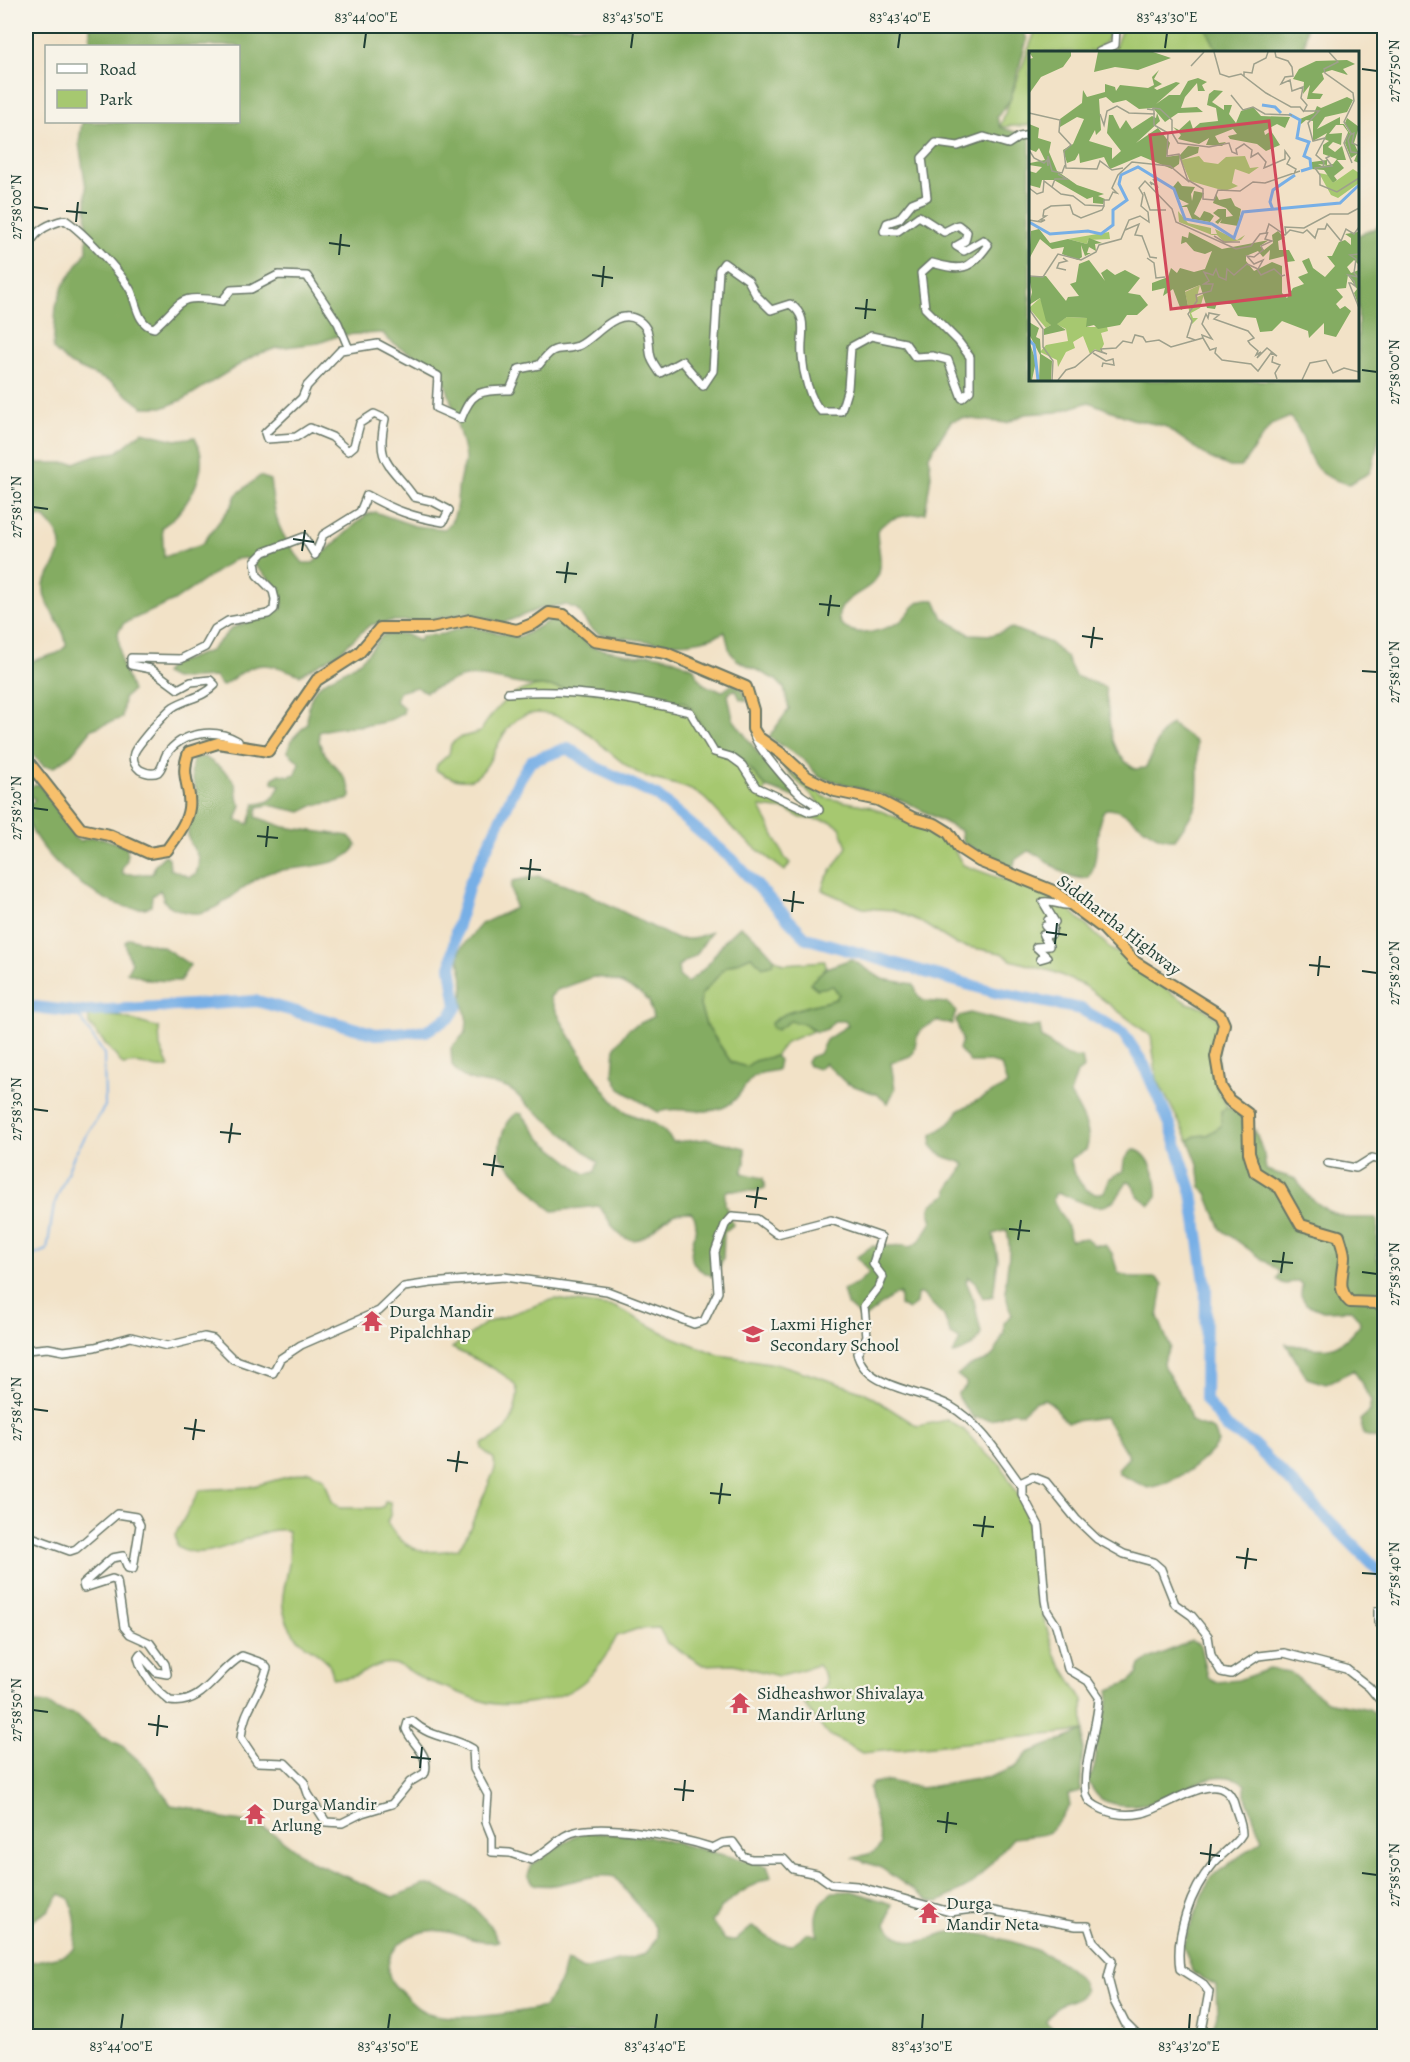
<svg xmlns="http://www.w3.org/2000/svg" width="1410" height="2062" viewBox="0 0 1410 2062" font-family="Alegreya,serif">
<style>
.green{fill:#a6c870;stroke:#628252;stroke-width:1.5}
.forest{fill:#84ac62;stroke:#52744b;stroke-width:1.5}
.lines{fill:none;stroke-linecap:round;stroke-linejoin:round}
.stream{stroke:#77afe6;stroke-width:2}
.river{stroke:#77afe6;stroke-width:12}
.minor-casing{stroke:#697767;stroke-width:10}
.trunk-casing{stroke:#697767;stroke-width:14}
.minor{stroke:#fff;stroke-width:7}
.trunk{stroke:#f7c06c;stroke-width:10}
.ticks{fill:none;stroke:#1f3d34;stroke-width:2}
.labels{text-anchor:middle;stroke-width:4.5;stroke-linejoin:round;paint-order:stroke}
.street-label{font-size:18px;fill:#1f3d34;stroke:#f7f3e8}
.poi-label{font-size:18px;fill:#1f3d34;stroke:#f7f3e8;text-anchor:start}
.inset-river{fill:none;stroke:#77afe6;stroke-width:3}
.inset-road{fill:none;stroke:#9ea08c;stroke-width:1.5}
.view{fill:#d1495b;fill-opacity:0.15;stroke:#d1495b;stroke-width:3}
.inset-edge{fill:none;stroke:#1f3d34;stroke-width:3}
.neatline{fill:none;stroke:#1f3d34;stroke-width:2}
.ticks-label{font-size:15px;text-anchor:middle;fill:#1f3d34}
</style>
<rect width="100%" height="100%" fill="#f7f3e8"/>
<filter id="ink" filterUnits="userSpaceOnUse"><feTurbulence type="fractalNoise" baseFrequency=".0167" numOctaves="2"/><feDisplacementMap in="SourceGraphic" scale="12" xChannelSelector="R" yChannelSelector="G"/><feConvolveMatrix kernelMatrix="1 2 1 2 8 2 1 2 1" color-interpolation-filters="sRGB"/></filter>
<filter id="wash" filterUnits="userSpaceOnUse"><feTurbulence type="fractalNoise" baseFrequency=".008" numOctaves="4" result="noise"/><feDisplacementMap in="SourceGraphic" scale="24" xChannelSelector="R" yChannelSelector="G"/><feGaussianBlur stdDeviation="1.35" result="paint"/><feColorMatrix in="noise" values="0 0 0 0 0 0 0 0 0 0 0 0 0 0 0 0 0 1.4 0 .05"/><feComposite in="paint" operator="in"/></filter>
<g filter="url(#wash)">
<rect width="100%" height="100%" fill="#f2e2c7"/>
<path class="green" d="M 1037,26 L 1113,26 L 1106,41 L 1094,52 L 1030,52 L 1030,125 L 1000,127 Z
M 1125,26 L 1205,26 L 1218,52 L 1109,52 C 1120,46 1116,34 1125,26 Z
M 541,686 L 684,702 L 692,709 L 712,746 L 742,759 L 766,787 L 762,800 C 784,803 799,815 821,815 L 825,811 C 814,794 797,783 784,767 L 826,798 L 868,806 L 941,835 L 949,841 L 963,865 L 1035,891 L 1066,906 L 1112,950 L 1135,962 L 1160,985 L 1187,1003 L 1203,1007 L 1218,1020 L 1218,1092 L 1228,1107 L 1221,1111 L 1222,1126 L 1207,1135 L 1195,1136 L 1189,1141 L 1157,1079 L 1151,1036 L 1085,986 L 1054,972 L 1011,960 L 1001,953 L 957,945 L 919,921 L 893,910 L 863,908 L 822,890 L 825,880 L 847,847 L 840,827 L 830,821 L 801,818 L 787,810 L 760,807 L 785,858 L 790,863 L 785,871 C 768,858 751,845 735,831 C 724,820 715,808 704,798 C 687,783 660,784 640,774 C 602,754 584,714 537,713 C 484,713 502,812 436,770 L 437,765 L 449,754 L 451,744 L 459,738 L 480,732 C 494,709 512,687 541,686 Z
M 751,956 L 773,964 L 774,958 L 784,964 L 825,961 L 826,968 L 810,983 L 817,989 L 833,986 L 839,995 L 836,999 L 789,1011 L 790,1021 L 805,1024 L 813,1031 L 786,1042 L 775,1056 L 754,1061 L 746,1067 L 731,1062 L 706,1024 L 700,1006 L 701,995 L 726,967 Z
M 97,1015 L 122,1017 L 159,1028 L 160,1047 L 169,1067 C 153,1072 143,1059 123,1065 L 89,1024 L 89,1016 Z
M 554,1299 L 615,1307 L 670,1336 L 719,1355 L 782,1365 L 864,1392 L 917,1426 L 947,1420 L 964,1430 L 985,1453 L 1001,1465 L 1022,1502 L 1034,1542 L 1043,1616 L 1055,1655 L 1083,1700 L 1084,1731 L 862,1753 L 826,1733 L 804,1704 L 817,1696 L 826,1683 L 824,1673 L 818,1665 L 778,1676 L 734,1664 L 703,1665 L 667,1643 L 659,1628 L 637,1629 L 617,1636 C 596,1677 575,1698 527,1703 C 513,1705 500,1706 486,1702 C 467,1697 449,1688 430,1682 C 417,1679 410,1667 394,1664 C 373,1660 361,1682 333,1678 C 331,1651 302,1651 290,1628 C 277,1603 284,1593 288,1569 C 291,1558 289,1543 288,1531 C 262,1521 211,1569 177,1546 L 175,1535 L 200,1490 L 250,1487 L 309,1471 L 324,1478 L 332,1501 L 340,1508 L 379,1508 L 384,1506 L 385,1501 L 390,1502 L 391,1513 L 387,1522 C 405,1553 425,1555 458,1549 L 467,1535 L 495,1469 L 494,1459 L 482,1449 L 482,1444 C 498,1437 509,1431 514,1413 C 515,1407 519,1396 517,1390 C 514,1374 467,1356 452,1348 L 486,1323 Z"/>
<path class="forest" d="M 90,26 L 1014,26 L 1023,30 L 1027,39 L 1010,100 L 997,117 L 1000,127 L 1030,137 L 1030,380 L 1358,380 L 1358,235 L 1376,228 L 1384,220 L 1384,416 L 1373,464 L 1369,473 L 1349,484 C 1299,473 1315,446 1290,417 L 1271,425 L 1241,467 L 1230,467 L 1210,458 L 1164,426 L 1132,419 L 1089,402 L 1057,412 L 1025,414 L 1007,423 L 962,418 L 951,421 L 929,456 L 931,476 L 925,513 C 906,516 889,515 877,531 C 877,545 883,559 879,573 C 873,590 851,593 842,607 C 829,628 857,635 872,632 C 880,630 896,625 902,620 C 914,608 915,598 935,600 L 943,618 L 969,634 L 992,635 L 1012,628 L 1050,643 L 1066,657 L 1075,676 L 1105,687 C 1110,717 1106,752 1135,769 L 1145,768 C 1156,753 1154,736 1171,724 L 1196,742 C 1198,754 1199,795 1196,805 C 1191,817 1183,828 1175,839 C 1148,842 1132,808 1106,809 C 1093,820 1101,863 1088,878 C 1065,882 1045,855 1028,851 L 1015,860 L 1013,869 L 963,843 L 961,831 L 904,801 L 819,777 L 805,761 L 769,737 L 789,709 L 784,688 L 776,680 L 737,660 L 730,652 L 725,632 C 685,652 642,640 599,634 L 590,628 L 577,609 L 566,605 L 542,608 L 503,623 L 467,613 L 424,621 L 392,621 L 370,625 L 337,654 L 300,675 C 260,659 256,662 222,686 L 215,677 L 174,679 L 164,674 L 170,665 L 210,651 L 232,628 L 282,609 C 285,586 261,573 246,558 L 235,559 L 174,601 L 124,623 L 118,632 L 121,661 L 132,691 L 124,698 L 122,718 L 92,729 L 72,754 L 54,767 L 44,766 L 26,749 L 26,663 L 58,653 L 66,646 C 66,624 41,608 44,584 C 45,581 49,575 51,572 C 65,545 65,540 45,518 L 26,515 L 26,463 L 75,463 L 95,455 L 117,452 L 142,432 L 176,440 L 195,437 C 197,443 200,449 201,455 C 204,481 183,514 162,527 L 164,557 L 202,544 L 232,505 L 236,495 L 260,476 L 270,480 C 275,519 277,532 303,563 L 313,563 L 366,515 L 375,512 L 415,526 L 445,529 C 461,515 455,496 460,478 C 461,472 465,466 465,460 C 466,453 446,381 442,375 C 430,355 397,354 383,333 L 340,335 L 319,343 L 277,348 L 255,355 L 184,399 L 165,407 L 143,407 L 110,382 L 70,364 L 53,349 L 56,306 L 63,286 L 87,251 L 86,188 L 79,143 L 82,122 L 238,122 L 238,46 L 90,46 Z
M 1205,26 L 1306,26 L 1304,52 L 1218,52 Z
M 559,618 L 591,647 L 638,656 C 656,650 678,661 694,668 C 699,685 707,687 723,691 L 733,684 L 742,689 L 747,701 L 740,699 L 736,690 L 731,691 L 728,695 L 733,719 L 764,761 L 778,772 L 800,799 L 766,787 L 742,759 L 712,746 L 692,709 L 684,702 L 541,686 C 516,687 483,672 461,678 C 449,681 437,687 426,692 L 416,687 L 399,692 L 396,701 L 404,708 L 403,713 C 377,731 348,722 319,732 C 315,758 351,770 351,797 L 347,800 L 315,805 L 301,812 L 269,805 L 258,807 L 256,817 L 284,827 L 349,836 L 357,845 C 344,869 298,866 276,871 C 247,876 229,908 199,913 C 190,914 171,909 165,902 C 162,899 163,894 160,890 L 152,896 L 151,906 C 114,923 26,849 26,810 L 35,799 L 26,794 L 26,787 L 39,784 L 72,825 L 74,838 L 81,841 C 95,832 112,842 127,847 L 127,860 L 122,869 L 123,874 L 152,874 L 155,865 L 165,855 L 169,858 L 170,869 L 189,877 L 196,874 C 204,852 191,853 188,835 C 186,823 199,811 198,799 C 196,781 187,777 194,758 L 205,757 C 215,765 233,774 236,787 C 238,795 235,799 241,805 L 236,820 L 249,824 L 255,804 C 271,803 274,799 280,785 L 273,783 L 273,778 L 280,774 L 289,776 L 296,774 L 299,762 L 287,751 L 293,738 L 307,724 C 309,677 325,685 357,663 C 367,657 375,643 383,635 L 405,634 L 419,641 L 421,636 L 443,634 L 468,626 L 517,637 C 533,634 542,620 559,618 Z
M 538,876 L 582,891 L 676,939 L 692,939 L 711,932 L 696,955 L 678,966 L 679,976 L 687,983 L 707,966 L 725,940 L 740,926 L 756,938 L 774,958 L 773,964 L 763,967 L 751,956 L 726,967 L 701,995 L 700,1006 L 706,1025 L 731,1062 L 746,1067 L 754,1061 L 775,1056 L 779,1060 L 777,1070 C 768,1072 758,1072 751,1079 C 741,1089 737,1103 722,1108 C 701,1116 680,1105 658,1112 L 620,1089 L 613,1074 L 615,1047 L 628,1029 L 653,1017 L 649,1001 L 641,994 L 621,983 L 604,978 L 593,977 L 557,990 L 550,997 C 558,1018 605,1099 623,1110 C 647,1125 653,1115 673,1142 L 709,1139 L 745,1148 L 745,1163 L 742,1173 L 763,1178 L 765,1188 L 755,1191 L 729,1190 L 725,1193 L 725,1204 L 733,1225 L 724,1232 L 723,1258 L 716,1277 C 667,1263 709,1230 691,1212 C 686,1212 678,1212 673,1214 C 655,1224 640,1253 618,1233 C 610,1226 607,1214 598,1206 L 553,1211 L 545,1205 L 500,1156 C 498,1142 504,1122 517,1113 L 522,1114 L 542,1140 L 585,1174 L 595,1172 L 598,1162 C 575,1144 554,1124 530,1107 C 522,1102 519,1094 509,1089 C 491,1080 465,1088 452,1065 L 451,1048 L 466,1032 L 467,1021 L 462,1000 L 464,985 L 459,959 L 460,949 L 481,924 L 515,908 L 511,886 L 513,881 Z
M 129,938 L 163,947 L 190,965 L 180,981 L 149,980 L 127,972 L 132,962 L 127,953 L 125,942 Z
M 851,959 L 882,979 L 913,984 L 919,997 L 924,1001 L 947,1003 L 956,1011 L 952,1024 L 937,1021 L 923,1028 L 917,1036 L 914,1052 L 910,1056 L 891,1063 L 895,1089 L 888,1103 L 876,1094 L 846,1083 L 825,1063 L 818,1069 L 809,1066 L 807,1062 L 810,1057 L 819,1054 L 826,1040 L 848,1025 L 845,1021 L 834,1021 L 827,1029 L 817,1032 L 805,1024 L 790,1021 L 777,1030 L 772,1028 L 771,1023 C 785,1009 817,1005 836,999 L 839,994 L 833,986 L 817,989 L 810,983 L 826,968 Z
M 970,1013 L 1028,1028 L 1040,1026 L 1042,1039 C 1058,1046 1062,1060 1082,1057 L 1084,1068 L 1077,1073 L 1070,1094 C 1079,1110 1094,1131 1086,1150 L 1070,1159 C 1074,1174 1084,1199 1104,1192 L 1110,1178 L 1123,1171 L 1124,1161 L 1133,1149 C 1152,1153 1158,1181 1157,1197 L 1150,1205 L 1138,1196 L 1131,1182 L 1127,1181 C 1109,1219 1092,1207 1060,1193 L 1055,1194 L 1053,1200 L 1066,1224 L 1071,1240 L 1086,1238 L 1094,1245 L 1105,1245 L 1112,1253 L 1118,1273 L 1133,1278 L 1156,1278 L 1163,1285 L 1158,1317 L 1170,1347 L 1163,1362 L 1164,1367 L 1187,1405 L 1191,1421 C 1206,1432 1214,1421 1218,1443 C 1200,1466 1176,1482 1148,1488 L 1119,1474 L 1118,1469 L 1129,1457 L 1105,1417 L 1068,1422 C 1056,1415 1059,1405 1044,1399 L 1034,1402 L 1022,1413 L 1012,1412 L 991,1420 L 976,1417 L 975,1420 L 958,1398 L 958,1393 L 966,1386 L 966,1382 L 957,1375 L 970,1366 L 986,1361 L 994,1354 L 1004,1333 L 1004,1322 L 1012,1315 C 997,1280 1015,1264 1007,1230 L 993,1234 L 998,1259 L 993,1296 L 983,1298 L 974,1280 L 969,1277 L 966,1281 L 974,1301 L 981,1333 C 978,1344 964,1352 953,1354 L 960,1340 L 951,1335 L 944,1316 L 922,1294 L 917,1294 L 916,1304 L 908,1310 L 900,1305 L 900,1294 L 895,1294 L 863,1319 L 847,1305 L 843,1290 L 855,1285 L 869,1273 L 857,1257 L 872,1246 C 885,1248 897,1243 910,1247 L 919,1242 L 932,1222 C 925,1203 934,1204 948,1194 L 948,1189 L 965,1165 C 954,1156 945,1163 931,1145 L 932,1135 L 950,1123 L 959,1110 L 1007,1085 L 1001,1065 L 991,1062 L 970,1062 L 959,1049 L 962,1040 L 956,1020 L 960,1016 Z
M 1228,1107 L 1240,1114 L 1246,1135 L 1250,1139 L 1255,1130 L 1264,1155 L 1266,1170 L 1296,1179 L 1308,1196 L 1328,1211 L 1348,1218 L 1375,1218 L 1378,1222 L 1377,1259 L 1384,1267 L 1384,1440 L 1364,1435 L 1360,1420 L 1369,1412 L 1371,1401 L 1354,1370 L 1326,1384 L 1307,1378 L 1286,1344 C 1322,1349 1335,1357 1360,1324 L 1359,1319 L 1351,1310 L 1323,1311 L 1306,1304 L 1301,1295 L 1302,1285 L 1298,1281 C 1289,1279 1289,1290 1277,1279 L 1280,1272 L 1221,1229 L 1207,1194 L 1201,1187 L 1198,1164 L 1189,1141 L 1195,1136 L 1207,1135 L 1221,1126 L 1221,1111 Z
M 1191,1641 L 1200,1645 L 1207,1677 L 1217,1682 L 1238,1680 L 1269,1669 L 1290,1672 L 1326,1701 L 1369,1709 L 1384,1719 L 1384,2036 L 1211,2036 L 1217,2015 L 1216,1985 L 1193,1973 L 1183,1945 L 1210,1878 L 1262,1840 L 1245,1794 L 1245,1784 C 1220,1764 1186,1789 1162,1799 C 1146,1806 1112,1809 1099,1797 C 1094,1793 1091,1786 1088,1781 C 1099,1766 1094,1748 1099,1731 C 1105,1714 1108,1708 1109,1690 L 1129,1682 L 1137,1675 L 1140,1665 L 1149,1659 Z
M 26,1702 L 48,1704 L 57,1710 L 77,1715 L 101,1737 L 121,1745 L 146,1767 L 171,1805 L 192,1808 L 223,1819 L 255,1824 L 274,1834 L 312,1862 L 393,1897 L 424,1885 L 435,1886 L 473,1907 L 488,1923 L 499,1941 C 473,1947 450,1923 419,1933 C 398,1939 380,1960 392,1982 C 396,1988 403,1993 408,1999 C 416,2007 423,2013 435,2015 C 466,2021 514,2013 545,2007 L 561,1980 L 566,1960 L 583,1970 L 646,1954 L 657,1937 L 655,1927 L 615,1877 C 587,1871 560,1891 534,1884 L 528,1875 L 532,1865 L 576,1835 L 587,1832 L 652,1837 L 767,1866 L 771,1877 C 749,1886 723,1900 712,1922 L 725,1940 L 736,1940 L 752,1927 C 771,1936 766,1942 791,1945 L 808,1933 L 818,1936 C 813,1915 816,1908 831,1892 L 852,1891 L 892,1904 L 886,1925 C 892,1933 902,1940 913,1942 C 926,1944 938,1932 952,1932 C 986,1931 1078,1954 1085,1991 C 1071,2008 1058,1995 1046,2022 L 1061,2036 L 26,2036 L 26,1963 L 65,1955 L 74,1949 C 77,1930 77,1916 69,1898 L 60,1894 L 48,1911 L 26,1925 Z
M 1084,1731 L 1080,1792 L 1068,1795 L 1070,1806 C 1045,1840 1052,1833 1013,1838 L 973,1884 L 939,1902 L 929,1901 L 881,1868 L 854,1858 C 864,1855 877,1854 881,1844 L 869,1788 L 872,1783 L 889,1781 L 921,1788 L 990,1777 L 1016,1767 L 1028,1753 Z"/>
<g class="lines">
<path class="stream" d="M 26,1258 L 47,1250 L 54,1205 L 75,1153 L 105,1106 L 104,1054 L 76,1012"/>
<path class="river" d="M 26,1006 L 76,1012 L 257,1001 L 376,1034 L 426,1031 L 450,1017 L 457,1006 L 451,967 L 456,932 L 469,885 L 520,778 L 531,761 L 568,748 L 597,768 L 657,796 L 732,859 L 806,938 L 995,992 L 1081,1009 L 1123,1033 L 1144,1065 L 1170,1124 L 1192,1193 L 1206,1288 L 1205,1399 L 1226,1427 L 1254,1445 L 1384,1576"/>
</g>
</g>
<g filter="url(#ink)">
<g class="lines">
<defs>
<path id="minor" d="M 1099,52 L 1115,45 L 1116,29 L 1121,26
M 32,240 C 39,228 51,223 65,220 C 82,231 121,272 131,291 C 136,302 138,326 154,328 C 185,301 175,294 222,301 L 231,290 L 251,289 L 278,275 L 307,276 L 338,323 L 349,349
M 508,693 C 567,688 633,698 690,712 L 714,752 L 731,757 L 742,765 L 756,787 L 810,812 L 819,810 C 816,803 807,800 801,795 C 789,784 758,749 754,735
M 240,748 L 238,741 C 215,728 182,731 166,755 C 163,761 163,767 158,772 C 152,775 146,773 140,770 C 135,766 132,760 134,753 C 137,745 166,712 173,707 C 187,698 203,698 215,685 L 210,680 L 191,682 L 178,689 L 151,669 L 131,665 L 131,658 L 181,659 L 205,647 L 215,629 L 228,621 L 268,614 L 274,609 L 275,599 L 273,591 L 257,575 L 255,561 L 264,552 L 304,537 L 315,555 L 323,535 L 360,512 L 367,495 C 394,510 412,517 443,522 L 449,510 L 432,501 L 414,497 C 390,463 375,464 385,419 L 374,414 L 360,423 L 354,446 L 348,451 L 332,437 L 310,428 L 296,437 L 267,439 L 265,433 L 302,398 L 307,386 L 341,350 L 378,344 L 438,376 L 436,408 L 461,419 C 472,390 480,391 510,390 L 519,369 L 539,365 C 557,341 557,353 578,346 C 594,340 616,306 638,320 C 653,330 647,343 651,357 C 652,362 657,368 660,373 L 682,361 L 703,386 L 713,371 L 719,270 L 724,263 L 748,280 L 756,295 L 771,310 L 790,304 C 810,317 800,335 802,355 C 803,372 809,399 821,411 L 841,411 L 848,388 L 851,347 L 871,336 L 905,343 L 915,357 L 932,356 L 948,360 L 962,398 L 970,391 L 970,357 L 958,341 L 925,308 L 921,273 L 932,263 C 962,271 969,271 988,245 L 983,240 L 964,251 L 956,246 L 965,241 L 967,232 L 958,225 L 944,232 L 919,216 L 898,231 L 884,231 L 887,223 L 899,219 L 912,203 L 927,197 L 922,158 L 936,143 L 958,146 L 984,137 L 1008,144 L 1019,137 L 1030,135
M 1040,959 L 1047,957 L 1036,947 L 1049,946 L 1043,935 L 1052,934 L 1045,926 L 1053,928 L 1048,920 L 1055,922 L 1043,902 C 1053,900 1061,907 1072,905
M 1328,1163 L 1356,1168 L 1372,1158 L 1384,1161
M 26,1350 L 48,1348 L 64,1351 L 95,1347 L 131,1337 L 167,1346 L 204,1337 L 213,1339 L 233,1359 L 273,1373 L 280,1359 L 301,1345 L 379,1311 L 404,1287 L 431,1283 L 504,1277 L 607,1291 L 694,1324 L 704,1321 L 718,1292 L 715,1252 L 725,1225 L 732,1217 L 757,1219 L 777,1234 L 831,1220 L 881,1237 L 873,1264 L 883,1277 L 879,1287 L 864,1306 L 867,1336 L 857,1353 C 865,1389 922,1390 950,1406 C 980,1423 1001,1458 1021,1485
M 26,1535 L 70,1551 L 76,1549 L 117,1514 L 136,1517 L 140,1525 L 133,1569 L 128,1568 L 123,1556 L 112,1558 L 83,1584 L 84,1588 L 112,1579 L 117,1581 L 124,1627 L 130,1634 L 150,1643 L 165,1664 L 167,1674 L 156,1672 L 140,1654 L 138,1657 C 142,1675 155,1689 170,1701 C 204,1706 216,1670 242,1656 L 262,1663 L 267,1668 C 260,1696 243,1709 241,1738 L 257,1762 L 285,1763 L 304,1782 L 308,1794 L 326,1822 L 342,1823 L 362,1813 L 392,1804 L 410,1782 L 425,1773 C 430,1753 412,1745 406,1729 L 408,1722 L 412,1721 C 433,1740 450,1735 473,1749 L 474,1769 L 488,1795 L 486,1822 L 492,1837 L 492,1852 L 510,1853 L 531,1860 C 545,1853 553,1844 565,1836 C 592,1819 683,1838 713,1848 L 723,1843 L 733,1842 L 743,1856 L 751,1859 L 784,1859 L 793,1869 L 817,1874 L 831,1884 L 857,1886 L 950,1912 L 973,1909 L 993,1911 L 1076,1926 L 1088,1926 L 1093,1941 L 1112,1961 L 1108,1978 L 1114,2001 L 1125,2023 L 1138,2036
M 1378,1611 L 1378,1622 L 1384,1629
M 1201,2036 L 1209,1992 L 1202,1983 L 1180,1969 C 1175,1935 1190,1891 1213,1864 C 1222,1853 1235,1846 1242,1834 C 1242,1824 1238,1816 1235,1807 C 1224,1761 1170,1807 1142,1813 C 1128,1816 1115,1815 1102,1809 C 1095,1806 1087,1802 1086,1793 C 1082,1765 1098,1726 1099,1697 L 1088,1681 L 1068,1669 L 1056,1625 L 1047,1611 L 1045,1600 L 1039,1526 L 1022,1494 L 1022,1482 L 1033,1477 L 1046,1482 L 1076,1519 L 1097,1539 L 1124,1554 L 1153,1562 L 1161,1569 L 1175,1604 L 1192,1616 L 1208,1636 L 1211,1655 L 1221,1672 L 1231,1674 L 1258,1656 L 1284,1653 L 1346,1669 L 1369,1687 L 1384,1705"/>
<path id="trunk" d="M 26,759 L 81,829 L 109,835 L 149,853 L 167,850 C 175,838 187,824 189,808 C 192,786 179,777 189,752 L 218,743 L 268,751 L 317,680 L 359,653 L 380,628 L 431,628 L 470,620 L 517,630 L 535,623 L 549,613 L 564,615 L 594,641 L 666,653 L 746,687 L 753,710 L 753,729 L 758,737 L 782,754 L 807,777 L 835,791 L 878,800 L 913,818 L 935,824 L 948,832 L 959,848 L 979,861 L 1053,891 L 1103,928 L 1135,962 L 1220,1015 L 1224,1024 L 1216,1057 L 1221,1087 L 1229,1100 L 1248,1114 L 1249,1153 L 1255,1172 L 1280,1188 L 1301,1225 L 1339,1236 C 1341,1243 1344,1250 1344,1256 C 1344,1273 1335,1288 1350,1302 L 1376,1303 L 1384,1307"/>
</defs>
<use href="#minor" class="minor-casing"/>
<use href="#trunk" class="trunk-casing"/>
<use href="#minor" class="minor"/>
<use href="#trunk" class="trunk"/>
</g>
</g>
<path class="ticks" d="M 364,48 L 366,33M 631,48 L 633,33M 898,48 L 900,33M 1165,48 L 1167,33M 1362,69 L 1377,71M 33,207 L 48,209M 66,211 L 87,213M 76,222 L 78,202M 329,243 L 350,246M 339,255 L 341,234M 592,275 L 613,278M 602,287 L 604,266M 855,308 L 876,310M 865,319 L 867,299M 1362,370 L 1377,372M 33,507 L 48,509M 293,539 L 314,542M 302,551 L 305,530M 556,572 L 577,574M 565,583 L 568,562M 819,604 L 840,606M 828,616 L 831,595M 1082,636 L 1103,639M 1091,648 L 1094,627M 1362,671 L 1377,672M 33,808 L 48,810M 257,836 L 278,838M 266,847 L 268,826M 520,868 L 541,870M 529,880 L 531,859M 783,900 L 804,903M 792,912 L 794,891M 1046,932 L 1067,935M 1055,944 L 1057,923M 1309,965 L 1330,967M 1362,971 L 1377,973M 1318,976 L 1320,956M 33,1109 L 48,1111M 220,1132 L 241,1134M 229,1143 L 232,1123M 483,1164 L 504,1167M 492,1176 L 495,1155M 746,1196 L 767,1199M 755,1208 L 758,1187M 1009,1229 L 1030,1231M 1018,1240 L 1021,1220M 1272,1261 L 1293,1263M 1362,1272 L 1377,1274M 1281,1273 L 1284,1252M 33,1409 L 48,1411M 184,1428 L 205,1431M 193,1440 L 196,1419M 447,1460 L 468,1463M 456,1472 L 459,1451M 710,1493 L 731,1495M 719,1504 L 722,1483M 973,1525 L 994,1527M 982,1537 L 985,1516M 1236,1557 L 1257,1560M 1245,1569 L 1248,1548M 1362,1573 L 1377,1574M 33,1710 L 48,1712M 148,1724 L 168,1727M 157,1736 L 159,1715M 411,1757 L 431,1759M 420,1768 L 422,1747M 674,1789 L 694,1791M 683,1801 L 685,1780M 937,1821 L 957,1824M 946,1833 L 948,1812M 1200,1853 L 1220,1856M 1209,1865 L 1211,1844M 1362,1873 L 1377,1875M 121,2029 L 123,2014M 388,2029 L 390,2014M 655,2029 L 657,2014M 922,2029 L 923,2014M 1189,2029 L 1190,2014"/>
<defs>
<symbol id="temple-bare" viewBox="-9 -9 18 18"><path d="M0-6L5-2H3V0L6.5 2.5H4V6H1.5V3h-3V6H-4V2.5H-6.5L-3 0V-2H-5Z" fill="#d1495b" stroke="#f7f3e8" stroke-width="2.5" paint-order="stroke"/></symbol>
<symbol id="school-bare" viewBox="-9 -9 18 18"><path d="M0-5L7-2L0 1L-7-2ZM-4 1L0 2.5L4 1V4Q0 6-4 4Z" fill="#d1495b" stroke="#f7f3e8" stroke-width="2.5" paint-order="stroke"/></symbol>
</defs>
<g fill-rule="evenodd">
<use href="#temple-bare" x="357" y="1306" width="30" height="30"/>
<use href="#school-bare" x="738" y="1319" width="30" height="30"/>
<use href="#temple-bare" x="725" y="1688" width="30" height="30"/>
<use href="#temple-bare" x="240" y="1799" width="30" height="30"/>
<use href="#temple-bare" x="914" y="1898" width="30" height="30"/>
</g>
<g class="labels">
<g class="street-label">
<text transform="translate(1119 925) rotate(38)" y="6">Siddhartha Highway</text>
</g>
<g class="poi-label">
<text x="389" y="1317">Durga Mandir<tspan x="389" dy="21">Pipalchhap</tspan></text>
<text x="770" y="1330">Laxmi Higher<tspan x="770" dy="21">Secondary School</tspan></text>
<text x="757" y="1699">Sidheashwor Shivalaya<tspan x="757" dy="21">Mandir Arlung</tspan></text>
<text x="272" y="1810">Durga Mandir<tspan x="272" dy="21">Arlung</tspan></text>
<text x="946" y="1909">Durga<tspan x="946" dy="21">Mandir Neta</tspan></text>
</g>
</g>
<g transform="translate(1029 51)">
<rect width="330" height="330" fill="#f2e2c7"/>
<path d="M 170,105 L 175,111 L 189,113 L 197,106 L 216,105 L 221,117 L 230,116 L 220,123 L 206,118 L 203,132 L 209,135 L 196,140 L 161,130 L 152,109 ZM 324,118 L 330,122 L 330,132 L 309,147 L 302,144 L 290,122 L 300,124 L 304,132 ZM 149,160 L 159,172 L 182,177 L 182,183 L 188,183 L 186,178 L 208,189 L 216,184 L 212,189 L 196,192 L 188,184 L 183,184 L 150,171 ZM 80,181 L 81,188 L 59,189 L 58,193 L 39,188 ZM 171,234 L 168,246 L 175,243 L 171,257 L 162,262 L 164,267 L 169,267 L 163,273 L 156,241 ZM 11,247 L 22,274 L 17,277 L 0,257 ZM 38,266 L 58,267 L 58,276 L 78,276 L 79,280 L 72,282 L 75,293 L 71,301 L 66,298 L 61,303 L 54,285 L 44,291 L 46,297 L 37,301 L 29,316 L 28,309 L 11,301 L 17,294 L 39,290 L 37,278 L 27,273 Z" fill="#a6c870"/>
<path d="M 0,1 L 42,1 L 42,5 L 34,16 L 12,26 L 0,43 L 0,8 L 4,7 ZM 69,1 L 124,1 L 142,7 L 109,19 L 86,16 L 65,21 ZM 318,9 L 326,13 L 314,18 L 319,24 L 303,19 L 293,22 L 295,28 L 283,42 L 294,43 L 291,48 L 278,48 L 281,34 L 274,43 L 275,31 L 264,28 L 270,18 L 287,10 ZM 130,19 L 125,28 L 133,33 L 125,37 L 128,39 L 147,31 L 151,32 L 127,53 L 140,44 L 151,44 L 159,30 L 169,27 L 178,31 L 173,34 L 176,40 L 169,40 L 168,32 L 156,46 L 152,57 L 168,56 L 174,61 L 149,62 L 136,71 L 124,57 L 110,58 L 97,49 L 84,52 L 77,46 L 70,48 L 72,79 L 67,84 L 66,79 L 60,90 L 83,97 L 83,108 L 92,100 L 78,82 L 80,64 L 84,64 L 91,78 L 97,69 L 103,78 L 123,65 L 127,67 L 128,62 L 131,70 L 107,92 L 129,77 L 141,92 L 137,106 L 151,104 L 159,95 L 170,96 L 169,102 L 152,109 L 151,105 L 150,113 L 143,118 L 112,105 L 81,118 L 75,106 L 51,112 L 50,102 L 46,109 L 38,112 L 34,99 L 44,93 L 55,68 L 48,66 L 31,76 L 31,68 L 53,52 L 54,39 L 58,46 L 76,41 L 76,33 L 86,36 L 87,40 L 91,34 L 119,37 L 125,34 L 123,26 ZM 185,39 L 194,40 L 183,51 L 195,59 L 195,54 L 203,54 L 200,63 L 207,72 L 212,60 L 224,56 L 232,65 L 261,66 L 256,77 L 248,73 L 235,80 L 236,84 L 242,80 L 251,94 L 237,100 L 228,93 L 201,88 L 199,85 L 208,83 L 204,78 L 186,85 L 190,92 L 197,91 L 193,95 L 177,94 L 180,87 L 170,93 L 149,88 L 152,84 L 144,76 L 150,79 L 161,69 L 164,78 L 171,72 L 189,70 L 187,57 L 178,54 L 180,43 ZM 318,46 L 324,49 L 318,61 L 296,66 L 288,78 L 311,66 L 311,73 L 315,73 L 322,84 L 316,72 L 318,67 L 330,76 L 325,92 L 330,103 L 330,112 L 325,110 L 328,103 L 322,107 L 316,92 L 319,81 L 314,74 L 307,74 L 300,83 L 313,82 L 312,94 L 304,91 L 299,96 L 306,101 L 313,95 L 317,109 L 308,109 L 315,117 L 305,125 L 308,129 L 304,132 L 295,119 L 282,118 L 283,111 L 298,109 L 298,114 L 289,113 L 293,115 L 304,113 L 308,108 L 294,103 L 294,94 L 300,90 L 295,88 L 298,82 L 284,90 L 284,70 L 277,69 L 272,73 L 271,68 L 285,62 L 288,55 L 292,57 ZM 0,73 L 10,77 L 9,87 L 22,91 L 20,101 L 28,120 L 48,134 L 75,143 L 69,145 L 76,148 L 74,153 L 64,152 L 64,146 L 58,148 L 25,129 L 13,129 L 11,137 L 0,134 L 0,120 L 7,122 L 13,116 L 0,114 L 1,112 L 16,109 L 10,97 L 7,101 L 0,98 ZM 149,130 L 153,135 L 166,136 L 162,143 L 163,150 L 165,140 L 175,142 L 165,163 L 171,167 L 175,160 L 181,162 L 185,165 L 181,171 L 163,168 L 158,156 L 151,156 L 160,153 L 150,148 L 144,136 ZM 187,143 L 190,149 L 202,147 L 206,155 L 198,151 L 212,158 L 209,175 L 191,172 L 193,168 L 189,173 L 186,171 L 191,167 L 184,162 L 189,158 L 197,158 L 197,166 L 204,165 L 197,157 L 184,152 ZM 10,178 L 21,192 L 39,188 L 58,193 L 60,187 L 73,192 L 66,193 L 67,200 L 60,196 L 58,202 L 62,202 L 56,205 L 52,194 L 53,206 L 49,209 L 33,203 L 35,196 L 23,198 L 11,188 L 0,208 L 2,180 ZM 249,180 L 256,187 L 249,190 L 250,199 L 260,199 L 266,210 L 258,211 L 256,205 L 240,209 L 241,199 L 234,206 L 229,200 L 217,205 L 217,210 L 225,220 L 243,211 L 253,215 L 253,242 L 258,247 L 264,237 L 275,233 L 269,226 L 279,222 L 273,210 L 280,207 L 284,217 L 296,226 L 306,215 L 298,205 L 303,205 L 310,191 L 316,189 L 322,194 L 322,187 L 316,183 L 329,181 L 330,214 L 325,209 L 318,216 L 322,222 L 330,219 L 330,256 L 325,242 L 328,238 L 319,224 L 317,237 L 307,238 L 314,246 L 307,253 L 311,258 L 316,255 L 322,260 L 307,286 L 295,283 L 295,272 L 280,287 L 279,280 L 253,270 L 243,280 L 231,281 L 227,267 L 209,265 L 202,253 L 188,252 L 186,258 L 178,257 L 171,234 L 156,240 L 159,255 L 152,259 L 144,238 L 134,245 L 136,237 L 123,240 L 123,232 L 139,226 L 142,217 L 148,222 L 151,217 L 165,221 L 176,218 L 183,200 L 176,203 L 165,200 L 157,191 L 152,193 L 153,185 L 159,187 L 160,181 L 193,198 L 240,189 L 231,195 L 235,199 L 244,192 L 243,184 ZM 60,209 L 76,230 L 72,222 L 78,218 L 86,224 L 96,219 L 111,227 L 99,242 L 111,244 L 119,254 L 108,264 L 98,264 L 91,274 L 69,278 L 65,274 L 57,276 L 58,267 L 38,266 L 28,273 L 37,279 L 15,284 L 15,278 L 22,274 L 17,270 L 11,247 L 0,254 L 3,241 L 0,226 L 17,225 L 37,250 L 39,246 L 50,245 L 41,233 L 47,231 L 50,213 ZM 0,271 L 10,277 L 7,286 L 11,288 L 12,303 L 23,310 L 22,329 L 10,329 L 11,304 L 0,283 ZM 0,290 L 7,310 L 3,329 L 0,329 Z" fill="#84ac62"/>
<path class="inset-river" d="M 233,54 L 246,56 L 252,62M 260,63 L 271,69 L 268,87 L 280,91 L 275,105 L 281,108 L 282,117 L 272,120M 244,159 L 241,151 L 244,139 L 266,124M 0,171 L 21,183 L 59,180 L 72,183 L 84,174 L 84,159 L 98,149 L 90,133 L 92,124 L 109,116 L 145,138 L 156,168 L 183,173 L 205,187 L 214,161 L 311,152 L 330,134M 0,289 L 5,294 L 9,329"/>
<path class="inset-road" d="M 185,1 L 191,23 L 200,26 L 212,23 L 237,42 L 262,56 L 271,56 L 275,61M 246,1 L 247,6 L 259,10 L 263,16 L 264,25 L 256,26 L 252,33 L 261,29 L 263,40 L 274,36 L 272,47 L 278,54 L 275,60 L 290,60 L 279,72 L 284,90 L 296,87 L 287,104 L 295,111 L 294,116 L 286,117 L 291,124 L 291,134 L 308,141 L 330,127M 300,1 L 309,11 L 295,18 L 296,22 L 324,42 L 325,50 L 315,71 L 322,82 L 319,89 L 322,101 L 330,102M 162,15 L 175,1M 215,25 L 215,21 L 223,22 L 225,13 L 237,7 L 239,1M 202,44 L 214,59 L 224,56 L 236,63 L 263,64M 123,57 L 131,58 L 143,69 L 143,82 L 149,92 L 180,96 L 200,92 L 203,101 L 208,103 L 207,98 L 215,93 L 223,99 L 222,106 L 229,102 L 237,111 L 235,117 L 256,108 L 256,100 L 261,107 L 258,113 L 267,118 L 265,123M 0,62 L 31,69 L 30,81 L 42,94 L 35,100 L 37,117 L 68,118 L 71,110 L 83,119 L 94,117M 71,63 L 75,74 L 78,60 L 88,55 L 100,62 L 126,63M 319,83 L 315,92 L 323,112M 321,84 L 325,82 L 323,92 L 330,95M 0,99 L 5,107 L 15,112 L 18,109 L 19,115 L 19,105 L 23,120 L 33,122 L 36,114M 294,116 L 303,115 L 297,107 L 301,105M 159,129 L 174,138 L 174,148 L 185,149 L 189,139 L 211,140 L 224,131 L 236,132 L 271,120M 123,134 L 121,131 L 128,135 L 124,128M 23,136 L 26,128 L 38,128 L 29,123M 0,137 L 8,143 L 14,141 L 15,130 L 32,143 L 44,145 L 56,154 L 75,155 L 75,149 L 80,149 L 84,141 L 88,142 L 83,137 L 89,124 L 103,111 L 141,115 L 159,130 L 150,103 L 138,105 L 139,82 L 125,74 L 125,59 L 118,58M 115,141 L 121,159 L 137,159M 0,169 L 12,171 L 16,169 L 11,169 L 17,165 L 14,165 L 15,159 L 22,155 L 41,154 L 44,163 L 52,167 L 73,159 L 75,155M 96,179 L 110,173 L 106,184 L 113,185 L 121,206 L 128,207M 257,183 L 256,176 L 275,177 L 301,163 L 319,163 L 330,157M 185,185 L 195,191 L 211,191M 330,203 L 321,204 L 327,208 L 325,222 L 329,226 L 319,224 L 325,230 L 326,235 L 322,232 L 320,232 L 330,257M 34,207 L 38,210 L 30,212 L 28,217 L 37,219M 118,207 L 125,212 L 127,227 L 136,226M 228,218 L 232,224 L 245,218 L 253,225 L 256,224M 0,225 L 14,226 L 29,203 L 52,209 L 67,201 L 70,194 L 92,188 L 100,169 L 111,165 L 120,171 L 119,161 L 112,155 L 114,144 L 110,137 L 116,130 L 143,158 L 147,171 L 207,198 L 222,195 L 231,183 L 237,182 L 240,173 L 256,184 L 261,179 L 274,182 L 278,179 L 286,187 L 289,178 L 296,178 L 298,173 L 312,190 L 317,178 L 325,183 L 330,176M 0,258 L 14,278 L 14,296 L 24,310 L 23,329M 166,289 L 158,286 L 163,270 L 159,263 L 168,250 L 167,244 L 182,240 L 184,233 L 175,233 L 180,230 L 175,221 L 184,224 L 187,218 L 190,226 L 197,229 L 198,218 L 205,224 L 218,213 L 229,218 L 234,209 L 225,213 L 218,205 L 225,206 L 234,199 L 232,195 L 243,190 L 236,188 L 239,181M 64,302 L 77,310 L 84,308 L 85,314 L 74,312 L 73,316M 244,305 L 243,311 L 251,314 L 246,322 L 248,328M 29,329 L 37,319 L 46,316 L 66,299 L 78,303 L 73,301 L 72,298 L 87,297 L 94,290 L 103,292 L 106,284 L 114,286 L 117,291 L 130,289 L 142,296 L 174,287 L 181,299 L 187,297 L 186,302 L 193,309 L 222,313 L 229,320 L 242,302 L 248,305 L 238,297 L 228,307 L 232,301 L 227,304 L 229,300 L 221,293 L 219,290 L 225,287 L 219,280 L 185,268 L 190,264 L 180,262 L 179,267 L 177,263 L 173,273 L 183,288 L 173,284 L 174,287M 273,329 L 281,312 L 297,309 L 304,322 L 315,317 L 330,321"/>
<path class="view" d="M 240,70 L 261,244 L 142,258 L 121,84 Z"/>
<rect width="330" height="330" class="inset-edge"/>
</g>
<rect width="1410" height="2062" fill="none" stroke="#f7f3e8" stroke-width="66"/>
<rect x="45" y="45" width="195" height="78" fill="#f7f3e8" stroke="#a1aaa0" stroke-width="1.5"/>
<rect x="57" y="64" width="30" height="9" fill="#ffffff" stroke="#a1aaa0" stroke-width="1.5"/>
<text x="99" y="75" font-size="18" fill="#1f3d34">Road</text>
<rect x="57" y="90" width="30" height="18" fill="#a6c870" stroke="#a1aaa0" stroke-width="1.5"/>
<text x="99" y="105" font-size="18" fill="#1f3d34">Park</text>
<rect x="33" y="33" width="1344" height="1996" class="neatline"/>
<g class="ticks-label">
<text x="366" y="22">83°44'00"E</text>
<text x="633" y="22">83°43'50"E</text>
<text x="900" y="22">83°43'40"E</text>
<text x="1167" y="22">83°43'30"E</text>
<text transform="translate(1394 71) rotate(-90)" y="5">27°57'50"N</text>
<text transform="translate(16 207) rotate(-90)" y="5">27°58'00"N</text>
<text transform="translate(1394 372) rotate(-90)" y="5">27°58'00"N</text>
<text transform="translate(16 507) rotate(-90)" y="5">27°58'10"N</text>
<text transform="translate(1394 672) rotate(-90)" y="5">27°58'10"N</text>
<text transform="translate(16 808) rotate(-90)" y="5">27°58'20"N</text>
<text transform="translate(1394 973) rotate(-90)" y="5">27°58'20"N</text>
<text transform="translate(16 1109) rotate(-90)" y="5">27°58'30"N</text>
<text transform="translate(1394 1274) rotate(-90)" y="5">27°58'30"N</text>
<text transform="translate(16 1409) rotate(-90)" y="5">27°58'40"N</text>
<text transform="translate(1394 1574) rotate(-90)" y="5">27°58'40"N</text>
<text transform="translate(16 1710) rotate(-90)" y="5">27°58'50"N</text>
<text transform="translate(1394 1875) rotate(-90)" y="5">27°58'50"N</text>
<text x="121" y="2051">83°44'00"E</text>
<text x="388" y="2051">83°43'50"E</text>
<text x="655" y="2051">83°43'40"E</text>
<text x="922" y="2051">83°43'30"E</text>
<text x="1189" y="2051">83°43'20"E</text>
</g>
</svg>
